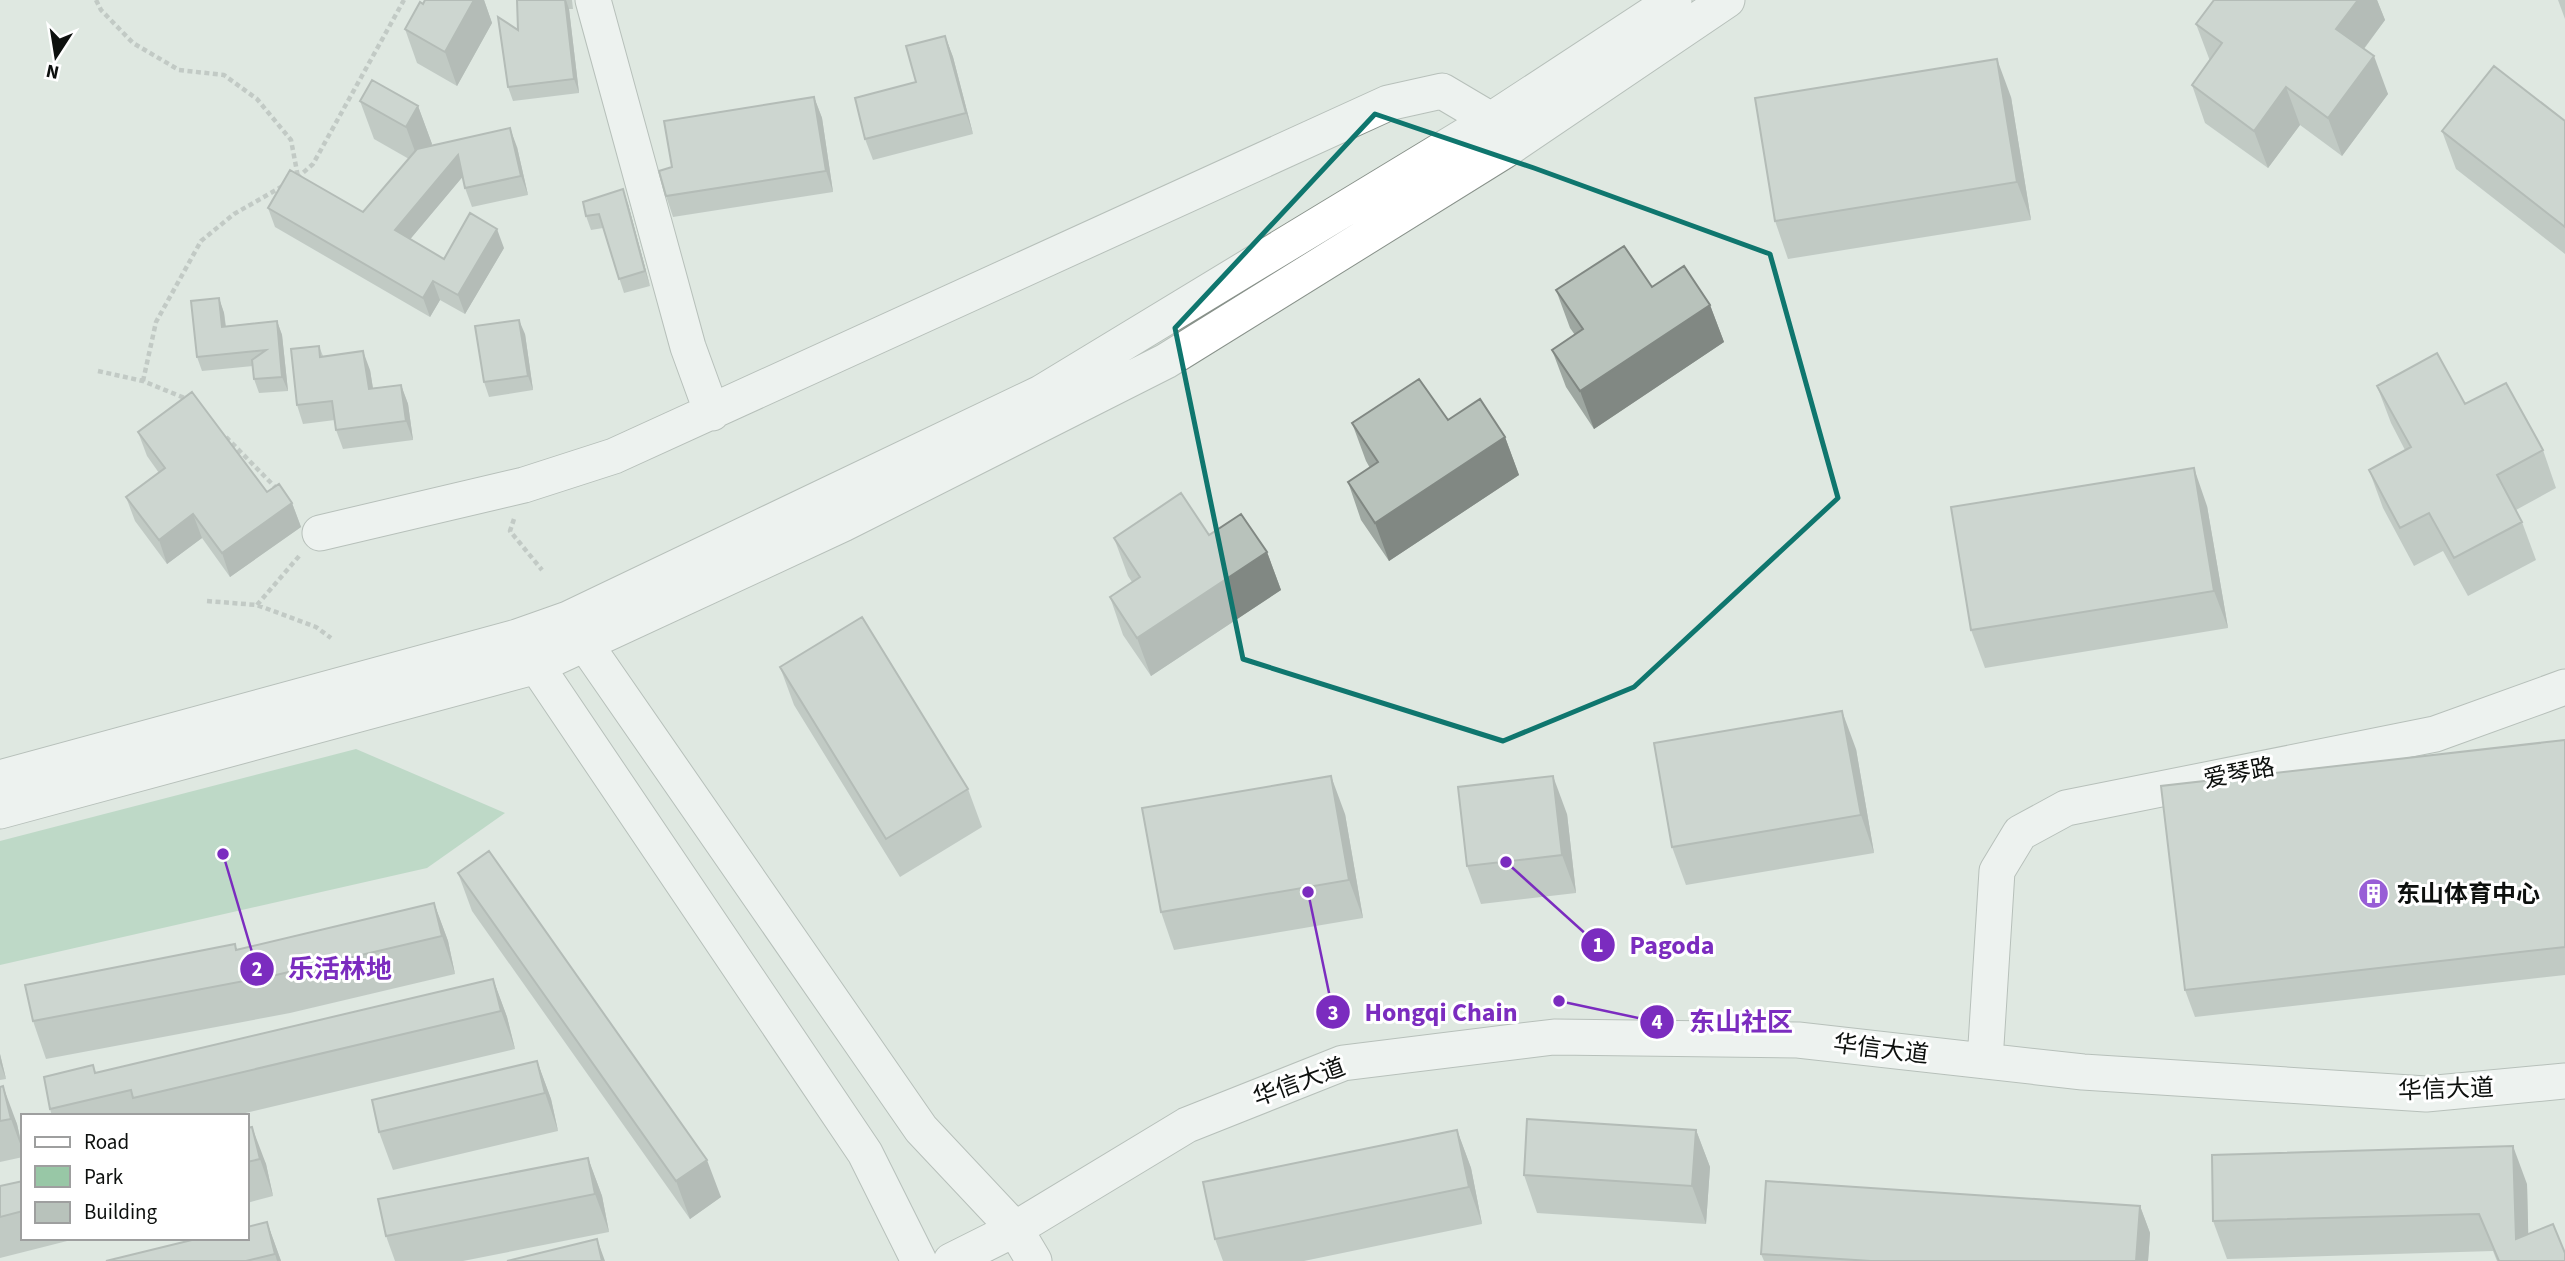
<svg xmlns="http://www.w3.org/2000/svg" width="2565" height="1261" viewBox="0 0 2565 1261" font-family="'Source Sans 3','Noto Sans SC',sans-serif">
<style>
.green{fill:#98c7a6}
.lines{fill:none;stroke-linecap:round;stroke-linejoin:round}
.minor-casing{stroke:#88918a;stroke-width:37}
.path{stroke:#a0a7a2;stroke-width:4.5;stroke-dasharray:5 3.5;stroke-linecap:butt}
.minor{stroke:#fff;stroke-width:35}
.wall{fill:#9ea7a1}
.shaded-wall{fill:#818883}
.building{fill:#b8c2bb;stroke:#818883;stroke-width:2}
.marked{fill:none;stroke:#0f766e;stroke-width:5;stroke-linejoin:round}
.labels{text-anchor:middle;stroke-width:6;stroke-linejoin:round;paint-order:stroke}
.street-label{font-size:24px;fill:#0d100e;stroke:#fff}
.poi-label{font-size:24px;font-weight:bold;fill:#0d100e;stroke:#fff;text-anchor:start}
.leader{fill:none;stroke:#7b2cbf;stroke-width:2.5}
.callout-dot{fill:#7b2cbf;stroke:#fff;stroke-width:2.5}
.mark-label{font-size:21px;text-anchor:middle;font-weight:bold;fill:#fff}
.callout-label{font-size:26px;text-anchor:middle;font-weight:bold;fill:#7b2cbf;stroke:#fff;stroke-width:6;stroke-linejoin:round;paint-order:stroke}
</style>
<rect width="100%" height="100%" fill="#dfe8e1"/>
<path class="green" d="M 356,749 L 505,813 L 427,868 L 0,965 L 0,841 Z"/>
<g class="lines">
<defs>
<path id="minor" d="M 593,0 L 688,347 L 712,413
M 320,533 L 524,485 L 614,456 L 1388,103 L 1442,91 L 1491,120
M 572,625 L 921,1129 L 1015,1229 L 1034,1261
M 525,649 L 865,1153 L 919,1261
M 0,778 L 517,637 L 568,619 L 1041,393 L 1491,120 L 1674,0
M 0,811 L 537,666 L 843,524 L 1166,361 L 1504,151 L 1727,0
M 1985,1061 L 1997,871 L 2020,833 L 2066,808 L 2435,734 L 2565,687
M 951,1261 L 1015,1229 L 1187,1125 L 1343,1063 L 1554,1037 L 1798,1040 L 2083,1072 L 2426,1094 L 2565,1081"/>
</defs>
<use href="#minor" class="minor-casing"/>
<path class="path" d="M 96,0 L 101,10 L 133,43 L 179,70 L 224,75 L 257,99 L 291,140 L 298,177
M 297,178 L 313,164 L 404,0
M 98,371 L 143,381 L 187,399
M 143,381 L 156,322 L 201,241 L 234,214 L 283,186
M 226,437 L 279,491
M 514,519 L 510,531 L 542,570
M 207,601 L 257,605 L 316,627 L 331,638
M 257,605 L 300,555"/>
<use href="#minor" class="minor"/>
</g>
<path class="wall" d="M 425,0 L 484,0 L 492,23 L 457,86 L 417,63 L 405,29 Z
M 517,0 L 572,0 L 573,9 L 569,9 L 579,93 L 513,101 L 508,87 L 518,30 Z
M 2214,0 L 2377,0 L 2385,20 L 2364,49 L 2388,94 L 2342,156 L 2300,125 L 2268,168 L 2205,123 L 2192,85 L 2210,61 L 2196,24 Z
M 2558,0 L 2565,0 L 2565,19 Z
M 945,36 L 953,57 L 973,134 L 873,160 L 865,139 L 916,82 Z
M 814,97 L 822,118 L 833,192 L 673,217 L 666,196 L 672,167 Z
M 2011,97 L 2031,220 L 1788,259 L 1775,221 Z
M 360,101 L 418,106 L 432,144 L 430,146 L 517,147 L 528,195 L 472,207 L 465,188 L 463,176 L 410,239 L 444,259 L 504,248 L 465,314 L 440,300 L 430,317 L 275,227 L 268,208 L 363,212 L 409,159 L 374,139 Z
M 2565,121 L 2565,254 L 2456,169 L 2442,131 Z
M 628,204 L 650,286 L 624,293 L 603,228 L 591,230 L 586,216 Z
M 1652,287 L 1710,305 L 1724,342 L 1594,429 L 1566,387 L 1552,350 L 1575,335 L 1570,328 L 1556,290 Z
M 219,298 L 224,313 L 226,326 L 277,321 L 282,335 L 288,391 L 259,393 L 254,379 L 253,366 L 202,371 L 197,357 Z
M 525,334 L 533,390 L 489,397 L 484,382 Z
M 319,346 L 323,356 L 370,370 L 373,388 L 401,385 L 408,404 L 413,440 L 343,449 L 336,430 L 335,420 L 303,424 L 297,405 Z
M 2377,386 L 2543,450 L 2556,488 L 2516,510 L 2522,522 L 2536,560 L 2468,596 L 2443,551 L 2414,566 L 2383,508 L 2369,470 L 2405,450 L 2391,423 Z
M 1448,420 L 1505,437 L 1519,475 L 1389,561 L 1361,520 L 1348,482 L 1370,468 L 1366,461 L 1352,423 Z
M 138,432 L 292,503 L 301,527 L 230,577 L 202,538 L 167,564 L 135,521 L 126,497 L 159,473 L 147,456 Z
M 2207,506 L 2228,628 L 1985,668 L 1971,630 Z
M 1209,535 L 1267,552 L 1281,590 L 1151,676 L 1123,635 L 1110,597 L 1132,582 L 1128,576 L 1114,538 Z
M 780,667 L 968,789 L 982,827 L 900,877 L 794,705 Z
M 2565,740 L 2565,975 L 2195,1017 L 2185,990 Z
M 1856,749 L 1874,853 L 1686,885 L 1672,847 Z
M 1345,814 L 1363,918 L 1174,950 L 1161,912 Z
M 1567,814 L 1576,893 L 1481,904 L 1467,866 Z
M 458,873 L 721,1197 L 690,1219 L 472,911 Z
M 434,903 L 448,941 L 455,974 L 290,1013 L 46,1059 L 33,1021 L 235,944 L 237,950 Z
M 493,979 L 507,1017 L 515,1049 L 233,1116 L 52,1116 L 50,1109 L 96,1073 Z
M 0,1054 L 6,1079 L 0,1080 Z
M 537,1061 L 551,1099 L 558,1131 L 393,1170 L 379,1132 Z
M 0,1087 L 17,1124 L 23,1150 L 23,1157 L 0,1162 Z
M 247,1128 L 266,1164 L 273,1196 L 247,1203 Z
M 1457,1130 L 1471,1168 L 1482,1224 L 1304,1261 L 1223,1261 L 1215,1239 Z
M 1696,1130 L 1710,1167 L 1706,1224 L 1537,1213 L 1524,1175 Z
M 588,1158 L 602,1196 L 609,1232 L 463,1261 L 395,1261 L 386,1236 Z
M 23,1181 L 23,1238 L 79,1238 L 0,1258 L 0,1186 Z
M 2527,1184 L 2528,1233 L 2565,1261 L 2497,1261 L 2493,1251 L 2227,1259 L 2213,1221 Z
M 2140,1206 L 2150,1233 L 2148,1261 L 1764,1261 L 1761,1254 Z
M 267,1222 L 281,1261 L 106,1261 Z"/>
<path class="shaded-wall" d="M 474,0 L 484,0 L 492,23 L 457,86 L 445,52 Z
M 565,0 L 566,0 L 569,9 L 579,93 L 574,79 Z
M 2358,0 L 2377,0 L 2385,20 L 2350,67 L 2336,29 Z
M 945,36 L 953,57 L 973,134 L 966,113 Z
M 2374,56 L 2388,94 L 2342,156 L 2328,118 Z
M 1997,59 L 2011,97 L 2031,220 L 2017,182 Z
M 2286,87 L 2300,125 L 2268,168 L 2254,131 Z
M 814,97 L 822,118 L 833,192 L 826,171 Z
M 418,106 L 432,144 L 420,165 L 406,127 Z
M 510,128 L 517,147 L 528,195 L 521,176 Z
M 458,155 L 465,174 L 402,249 L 395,230 Z
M 623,189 L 628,204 L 650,286 L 645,271 Z
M 497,229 L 504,248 L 465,314 L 458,295 Z
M 433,281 L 440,300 L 430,317 L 423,298 Z
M 219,298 L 224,313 L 227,341 L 222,327 Z
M 1710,305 L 1724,342 L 1594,429 L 1580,391 Z
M 519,320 L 525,334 L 533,390 L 528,376 Z
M 277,321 L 282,335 L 288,391 L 282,377 Z
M 363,351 L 370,370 L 376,408 L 369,389 Z
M 401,385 L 408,404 L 413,440 L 406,421 Z
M 1505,437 L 1519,475 L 1389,561 L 1375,523 Z
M 2194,468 L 2207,506 L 2228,628 L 2214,591 Z
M 292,503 L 301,527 L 230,577 L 222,553 Z
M 193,514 L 202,538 L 167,564 L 159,540 Z
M 1267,552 L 1281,590 L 1151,676 L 1137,638 Z
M 1842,711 L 1856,749 L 1874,853 L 1861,815 Z
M 1331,776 L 1345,814 L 1363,918 L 1349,880 Z
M 1553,776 L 1567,814 L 1576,893 L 1562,855 Z
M 434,903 L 448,941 L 455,974 L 442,936 Z
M 493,979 L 507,1017 L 515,1049 L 501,1011 Z
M 0,1054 L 6,1079 L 0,1063 Z
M 537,1061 L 551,1099 L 558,1131 L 545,1093 Z
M 3,1086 L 17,1124 L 23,1152 L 11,1119 Z
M 252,1127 L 266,1164 L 273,1196 L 260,1159 Z
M 1457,1130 L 1471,1168 L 1482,1224 L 1469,1187 Z
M 1696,1130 L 1710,1167 L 1706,1224 L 1692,1186 Z
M 2513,1146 L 2527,1184 L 2529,1261 L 2516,1239 Z
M 588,1158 L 602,1196 L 609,1232 L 595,1194 Z
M 707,1160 L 721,1197 L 690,1219 L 676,1181 Z
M 2140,1206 L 2150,1233 L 2148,1261 L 2136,1261 Z
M 267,1222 L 281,1261 L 277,1261 L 275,1254 Z
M 597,1239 L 605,1261 L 602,1261 Z"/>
<path class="building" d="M 425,0 L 474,0 L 445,52 L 405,29 L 420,2 L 423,4 Z
M 517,0 L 565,0 L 574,79 L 508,87 L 498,17 L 518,30 Z
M 2214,0 L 2358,0 L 2336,29 L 2374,56 L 2328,118 L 2286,87 L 2254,131 L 2192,85 L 2222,43 L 2196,24 Z
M 945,36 L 966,113 L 865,139 L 855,98 L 916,82 L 906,46 Z
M 1997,59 L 2017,182 L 1775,221 L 1755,98 Z
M 2494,66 L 2565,121 L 2565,227 L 2442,131 Z
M 372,80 L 418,106 L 406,127 L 360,101 Z
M 814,97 L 826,171 L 666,196 L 659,171 L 672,167 L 664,121 Z
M 510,128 L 521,176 L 465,188 L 458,155 L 395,230 L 444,259 L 470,213 L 497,229 L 458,295 L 433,281 L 423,298 L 268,208 L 290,170 L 363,212 L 417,149 Z
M 623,189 L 645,271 L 619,279 L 599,214 L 586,216 L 583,202 Z
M 1624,246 L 1652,287 L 1684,266 L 1710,305 L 1580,391 L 1552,350 L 1583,329 L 1556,290 Z
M 219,298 L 222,327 L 277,321 L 282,377 L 254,379 L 252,360 L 266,350 L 197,357 L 191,301 Z
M 519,320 L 528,376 L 484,382 L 475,326 Z
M 319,346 L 320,357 L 363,351 L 369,389 L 401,385 L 406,421 L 336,430 L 332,401 L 297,405 L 291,349 Z
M 2437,353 L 2465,404 L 2506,383 L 2543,450 L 2497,475 L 2522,522 L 2454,558 L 2429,513 L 2400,528 L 2369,470 L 2411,447 L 2377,386 Z
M 1419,379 L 1448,420 L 1480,399 L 1505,437 L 1375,523 L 1348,482 L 1378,462 L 1352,423 Z
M 192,392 L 267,492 L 279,484 L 292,503 L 222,553 L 193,514 L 159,540 L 126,497 L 165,468 L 138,432 Z
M 2194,468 L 2214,591 L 1971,630 L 1951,507 Z
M 1181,493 L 1209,535 L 1241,514 L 1267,552 L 1137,638 L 1110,597 L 1140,577 L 1114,538 Z
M 862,617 L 968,789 L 886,839 L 780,667 Z
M 1842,711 L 1861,815 L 1672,847 L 1654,743 Z
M 2565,740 L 2565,947 L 2185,990 L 2161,786 Z
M 1331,776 L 1349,880 L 1161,912 L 1142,808 Z
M 1553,776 L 1562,855 L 1467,866 L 1458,787 Z
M 489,851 L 707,1160 L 676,1181 L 458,873 Z
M 434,903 L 442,936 L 276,975 L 33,1021 L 25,985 L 235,944 L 236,950 Z
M 493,979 L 501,1011 L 133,1098 L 131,1090 L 50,1109 L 44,1077 L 93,1065 L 95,1073 Z
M 537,1061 L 545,1093 L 379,1132 L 372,1100 Z
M 3,1086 L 11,1119 L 0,1121 L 0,1087 Z
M 1527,1119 L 1696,1130 L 1692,1186 L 1524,1175 Z
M 252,1127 L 260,1159 L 247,1162 L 247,1128 Z
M 1457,1130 L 1469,1187 L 1215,1239 L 1203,1182 Z
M 2513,1146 L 2516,1239 L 2553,1224 L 2565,1253 L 2565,1261 L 2499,1261 L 2479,1214 L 2213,1221 L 2212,1155 Z
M 588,1158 L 595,1194 L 386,1236 L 378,1199 Z
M 23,1181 L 23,1211 L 0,1217 L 0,1186 Z
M 1766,1181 L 2140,1206 L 2136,1261 L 1871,1261 L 1761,1254 Z
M 267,1222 L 275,1254 L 246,1261 L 106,1261 L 200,1238 L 247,1238 L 247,1227 Z
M 597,1239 L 602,1261 L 507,1261 Z"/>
<path d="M0 0H2565V1261H0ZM 1375,114 L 1534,168 L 1770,254 L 1838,498 L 1634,687 L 1503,741 L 1243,659 L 1175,328 Z" fill="#dfe8e1" fill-opacity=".55" fill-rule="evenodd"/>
<path class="marked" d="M 1375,114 L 1534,168 L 1770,254 L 1838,498 L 1634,687 L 1503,741 L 1243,659 L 1175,328 Z"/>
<defs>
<symbol id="building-disc" viewBox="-11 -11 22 22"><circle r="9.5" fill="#985ed6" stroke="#fff"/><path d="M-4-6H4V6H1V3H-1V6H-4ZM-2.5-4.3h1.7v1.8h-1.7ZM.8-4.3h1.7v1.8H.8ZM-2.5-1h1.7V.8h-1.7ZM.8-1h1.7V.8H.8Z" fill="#fff"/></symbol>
</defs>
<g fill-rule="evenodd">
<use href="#building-disc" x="2356" y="876" width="35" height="35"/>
</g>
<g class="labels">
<g class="street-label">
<text transform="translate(2239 773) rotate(-11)" y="8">爱琴路</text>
<text transform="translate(1881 1049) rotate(7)" y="8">华信大道</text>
<text transform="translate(1299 1082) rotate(-20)" y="8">华信大道</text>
<text transform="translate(2446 1089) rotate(-2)" y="8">华信大道</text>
</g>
<g class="poi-label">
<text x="2396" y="902">东山体育中心</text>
</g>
</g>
<path class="leader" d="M1506 862L1598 945M223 854L257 969M1308 892L1333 1012M1559 1001L1657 1022"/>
<g class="callout-dot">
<circle cx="1506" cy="862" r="7"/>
<circle cx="223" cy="854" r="7"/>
<circle cx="1308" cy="892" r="7"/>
<circle cx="1559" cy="1001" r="7"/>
<circle cx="1598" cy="945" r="18"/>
<circle cx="257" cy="969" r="18"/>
<circle cx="1333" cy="1012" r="18"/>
<circle cx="1657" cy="1022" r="18"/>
</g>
<g class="mark-label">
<text x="1598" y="952">1</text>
<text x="257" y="976">2</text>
<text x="1333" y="1020">3</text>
<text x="1657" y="1029">4</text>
</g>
<g class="callout-label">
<text x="1672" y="954">Pagoda</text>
<text x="340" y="978">乐活林地</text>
<text x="1441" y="1021">Hongqi Chain</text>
<text x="1741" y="1031">东山社区</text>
</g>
<rect x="21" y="1114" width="228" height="126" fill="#ffffff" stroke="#9e9f9f" stroke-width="2"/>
<rect x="35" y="1137" width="35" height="10" fill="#ffffff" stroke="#9e9f9f" stroke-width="2"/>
<text x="84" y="1149" font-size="21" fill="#0d100e">Road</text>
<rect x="35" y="1166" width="35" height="21" fill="#98c7a6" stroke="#9e9f9f" stroke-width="2"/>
<text x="84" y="1184" font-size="21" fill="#0d100e">Park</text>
<rect x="35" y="1202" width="35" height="21" fill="#b8c2bb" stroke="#9e9f9f" stroke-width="2"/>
<text x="84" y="1219" font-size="21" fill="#0d100e">Building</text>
<g transform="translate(56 56) rotate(192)" stroke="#ffffff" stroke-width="5" paint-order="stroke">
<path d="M0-5L12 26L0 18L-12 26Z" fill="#0d100e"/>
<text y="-10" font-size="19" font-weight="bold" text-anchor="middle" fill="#0d100e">N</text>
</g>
</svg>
